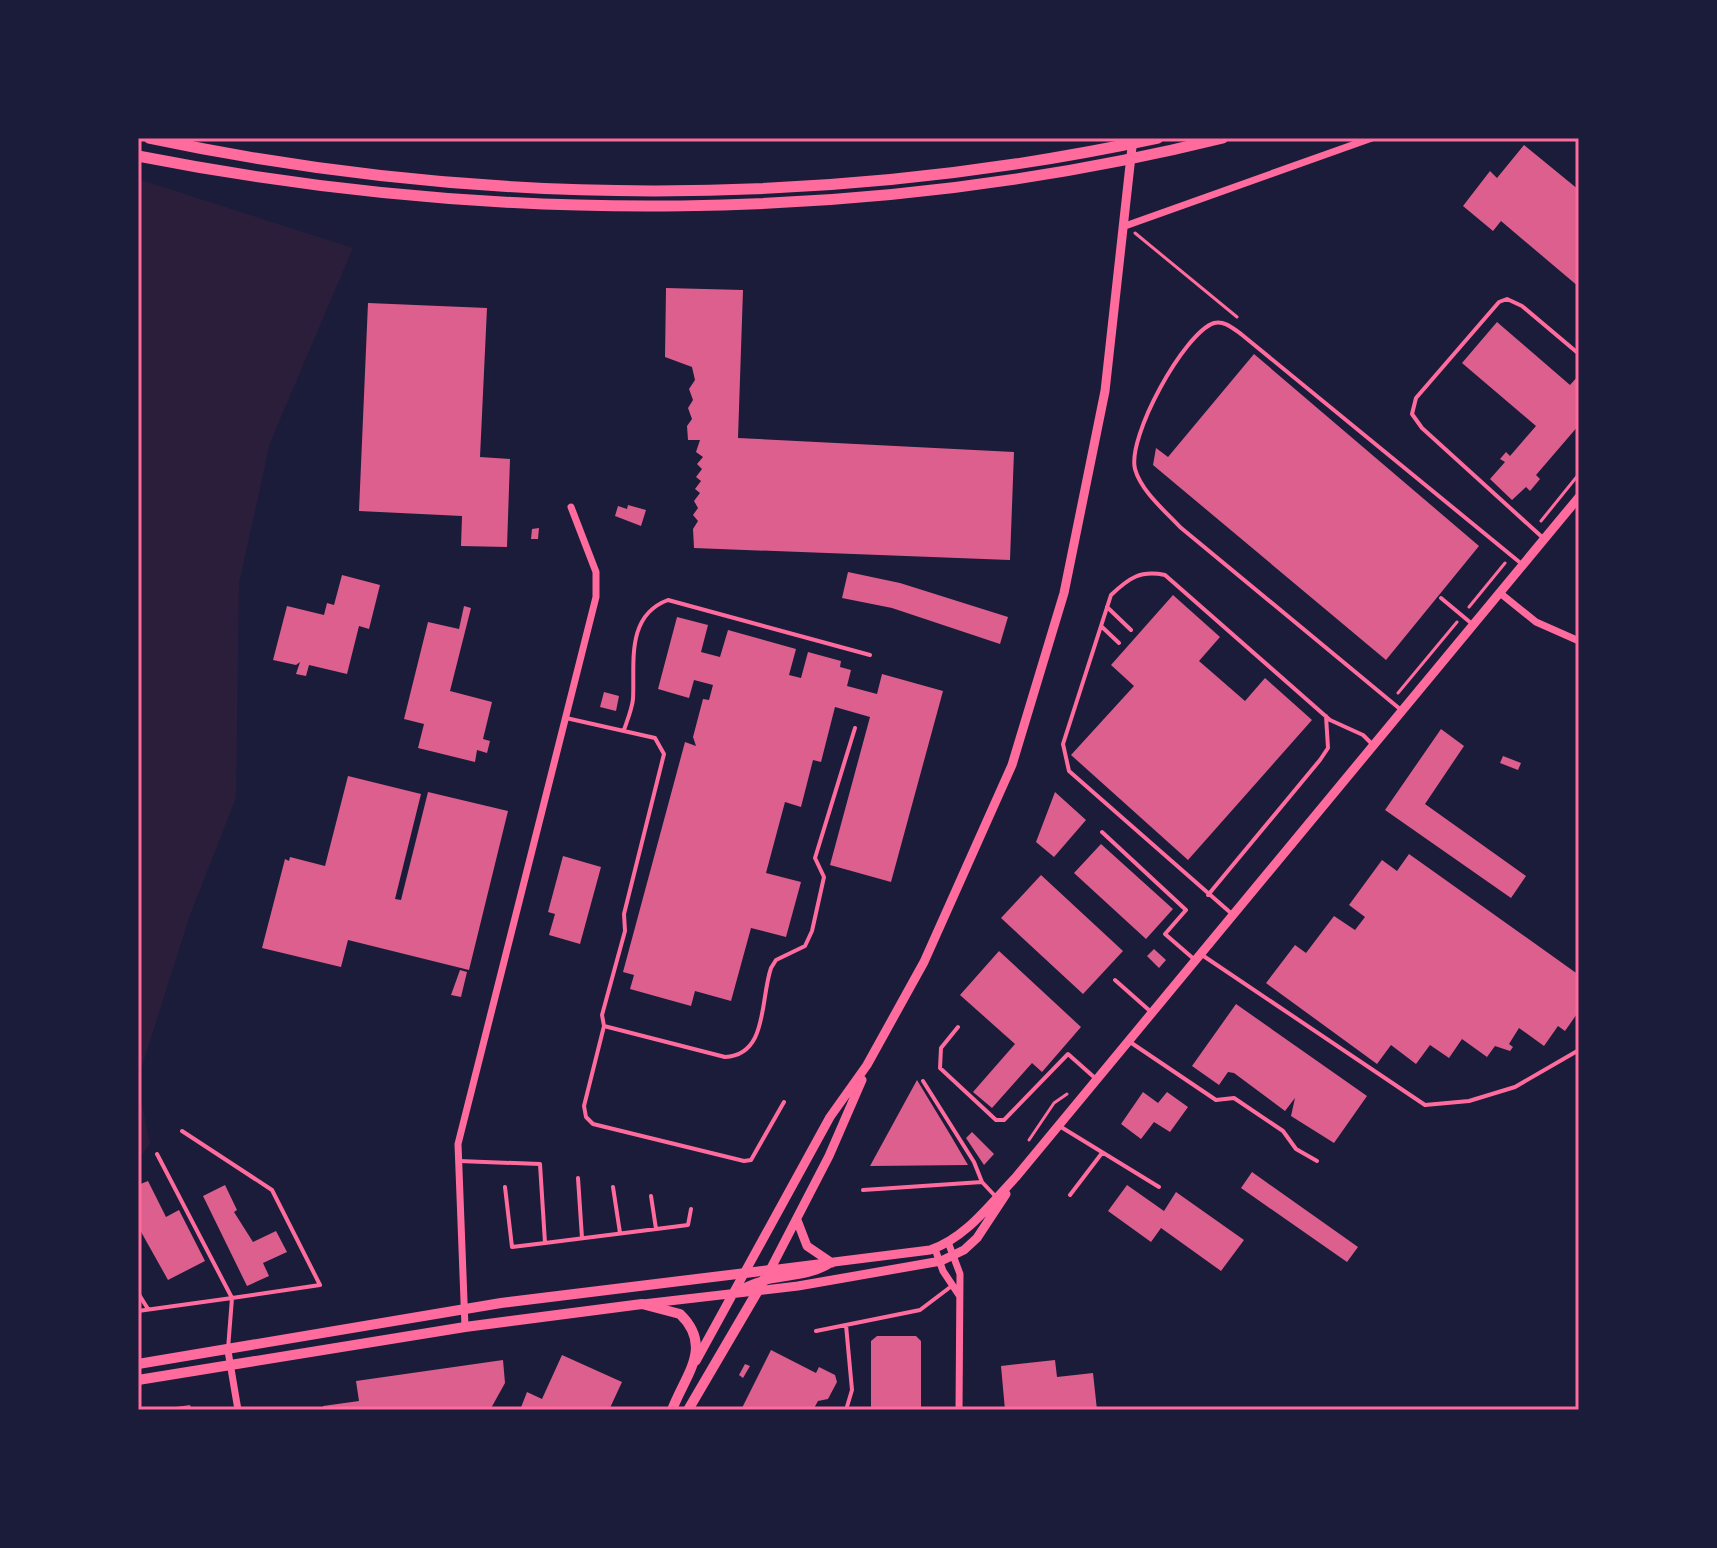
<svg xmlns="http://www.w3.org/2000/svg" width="1717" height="1548" viewBox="0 0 1717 1548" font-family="Georgia,serif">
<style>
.green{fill:#2a1e3b}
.building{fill:#dd5f8e}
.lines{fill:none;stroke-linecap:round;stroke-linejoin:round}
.path{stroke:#ff6b9d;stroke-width:3}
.service{stroke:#ff6b9d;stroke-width:4}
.minor{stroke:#ff6b9d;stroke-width:7}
.tertiary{stroke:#ff6b9d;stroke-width:9}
.secondary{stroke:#ff6b9d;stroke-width:10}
.primary{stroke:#ff6b9d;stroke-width:11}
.neatline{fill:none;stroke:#ff6b9d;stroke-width:3}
</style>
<rect width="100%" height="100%" fill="#1b1b3a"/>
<path class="green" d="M 138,179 L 353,248 L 270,443 L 239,584 L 236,798 L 190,915 L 138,1079 Z
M 138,1084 L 150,1144 L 138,1160 Z"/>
<path class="building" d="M 1524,145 L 1579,190 L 1579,287 L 1501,221 L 1493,231 L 1463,206 L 1490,171 L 1497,178 Z
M 666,288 L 743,290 L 738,438 L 1014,452 L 1010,560 L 694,548 L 693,529 L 698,521 L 693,515 L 698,508 L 694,501 L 700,493 L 695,489 L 701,481 L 696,477 L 702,469 L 697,464 L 703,457 L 696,452 L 700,440 L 688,440 L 687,426 L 692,419 L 688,408 L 693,400 L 689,389 L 695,380 L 692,367 L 665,357 Z
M 368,303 L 487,308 L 480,457 L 510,459 L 507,547 L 461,546 L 462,516 L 359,511 Z
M 1497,322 L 1570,385 L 1579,375 L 1579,425 L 1536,475 L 1540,479 L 1530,491 L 1526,487 L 1512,500 L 1490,479 L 1505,462 L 1500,459 L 1506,452 L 1510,456 L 1536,426 L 1462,363 Z
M 1254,354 L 1479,546 L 1386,660 L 1153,465 L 1156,448 L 1168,457 Z
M 628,505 L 646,510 L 641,526 L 615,516 L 618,506 L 627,509 Z
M 539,528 L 538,539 L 531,539 L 532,529 Z
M 848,572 L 900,583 L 1008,617 L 1000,644 L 892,608 L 842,598 Z
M 342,575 L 380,585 L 369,629 L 359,626 L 347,674 L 309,665 L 306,676 L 296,674 L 300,662 L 296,665 L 273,660 L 287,606 L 324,615 L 327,603 L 334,605 Z
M 1173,595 L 1220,637 L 1199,661 L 1245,701 L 1265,678 L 1312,720 L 1188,860 L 1071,755 L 1134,686 L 1111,665 Z
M 464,606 L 471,608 L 450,691 L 492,702 L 483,739 L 490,741 L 487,753 L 477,750 L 475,762 L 418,748 L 424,724 L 404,719 L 428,622 L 459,629 Z
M 677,617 L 708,625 L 701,652 L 720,657 L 728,630 L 796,649 L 789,675 L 801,678 L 808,652 L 841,661 L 840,667 L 851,670 L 847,686 L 877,694 L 882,674 L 943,691 L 891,882 L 830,865 L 870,717 L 835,707 L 821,762 L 813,760 L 801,807 L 785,802 L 766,873 L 801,882 L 786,937 L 751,928 L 731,1001 L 695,991 L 691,1006 L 630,989 L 634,975 L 623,972 L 685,742 L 696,746 L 693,737 L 703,699 L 709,700 L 713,685 L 694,680 L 689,698 L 658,689 Z
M 604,692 L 619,696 L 616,711 L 600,707 Z
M 1441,729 L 1464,746 L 1425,804 L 1526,876 L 1511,898 L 1385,810 Z
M 1503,756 L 1521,763 L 1518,770 L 1500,763 Z
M 348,776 L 421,794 L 395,899 L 401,900 L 428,792 L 508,811 L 469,970 L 348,940 L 341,967 L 262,948 L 285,859 L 289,861 L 290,857 L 325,866 Z
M 1055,792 L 1086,820 L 1054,857 L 1036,842 Z
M 1101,844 L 1173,909 L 1146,939 L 1074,873 Z
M 1409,854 L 1579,975 L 1579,1011 L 1565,1031 L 1558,1026 L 1544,1046 L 1519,1028 L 1509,1044 L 1513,1047 L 1510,1051 L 1495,1046 L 1487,1057 L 1462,1039 L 1449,1058 L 1430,1045 L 1416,1064 L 1391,1045 L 1377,1064 L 1266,983 L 1295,945 L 1306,953 L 1334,916 L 1355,930 L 1365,917 L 1349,905 L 1382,860 L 1397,871 Z
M 563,856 L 601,867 L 580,944 L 549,935 L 555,914 L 548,912 Z
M 1041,875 L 1123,951 L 1083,994 L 1001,918 Z
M 1154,949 L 1166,960 L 1159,968 L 1147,956 Z
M 999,951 L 1081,1027 L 1042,1072 L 1032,1063 L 992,1108 L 973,1092 L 1015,1044 L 960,995 Z
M 460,970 L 467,972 L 461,997 L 451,995 Z
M 1236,1004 L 1367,1096 L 1334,1143 L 1291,1116 L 1295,1098 L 1285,1111 L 1234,1073 L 1228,1072 L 1219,1085 L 1192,1066 Z
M 917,1080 L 951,1136 L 968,1165 L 870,1166 Z
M 1143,1092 L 1158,1103 L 1167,1092 L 1188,1107 L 1170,1132 L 1154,1122 L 1141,1139 L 1121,1124 Z
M 972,1132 L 994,1154 L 984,1165 L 966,1138 Z
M 1252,1172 L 1358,1247 L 1347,1262 L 1241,1188 Z
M 148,1181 L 166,1217 L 179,1210 L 205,1261 L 168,1280 L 140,1230 L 138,1185 Z
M 225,1185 L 237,1210 L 234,1212 L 253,1242 L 276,1231 L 287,1252 L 263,1263 L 269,1276 L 247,1286 L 203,1196 Z
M 1127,1185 L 1164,1211 L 1176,1192 L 1244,1240 L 1221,1271 L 1161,1228 L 1151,1242 L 1108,1211 Z
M 877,1336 L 916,1336 L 921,1341 L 921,1410 L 871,1410 L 871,1341 Z
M 771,1350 L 816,1373 L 819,1367 L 835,1375 L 837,1382 L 828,1399 L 818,1401 L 813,1410 L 741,1410 Z
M 562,1355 L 622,1382 L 609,1410 L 520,1410 L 527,1392 L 542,1399 Z
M 503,1360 L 505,1383 L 490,1410 L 324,1410 L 323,1406 L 359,1401 L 356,1381 Z
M 1055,1360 L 1057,1377 L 1093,1373 L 1097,1410 L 1005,1410 L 1001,1366 Z
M 745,1364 L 750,1366 L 743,1378 L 739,1375 Z
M 190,1405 L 192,1410 L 169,1410 L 169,1408 Z"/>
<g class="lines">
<path class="path" d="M 1135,233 L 1237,317
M 1541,521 L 1579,474
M 1469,607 L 1505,563
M 1398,693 L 1457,622
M 1029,1140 L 1054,1103 L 1067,1094"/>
<path class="service" d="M 1542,537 L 1422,428 L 1412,414 L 1416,398 L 1499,302 L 1507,299 L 1522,306 L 1579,354
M 1441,598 L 1471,623
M 1107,607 L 1131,630
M 1101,626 L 1119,643
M 1400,709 L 1180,527 C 1165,511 1141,491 1135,469 C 1127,437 1184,333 1214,323 C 1224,320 1234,329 1241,334 L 1523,565
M 566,718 L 655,738 L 664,754 L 624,914 L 625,931 L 602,1015 L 604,1026 L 584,1106 L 586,1117 L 593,1124 L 744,1161 L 751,1160 L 784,1102
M 624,730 C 627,721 632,709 633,699 C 635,664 625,616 668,600 L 870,655
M 1102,832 L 1186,910 L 1165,934 L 1195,960
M 1208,895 L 1320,760 L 1328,748 L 1326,716
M 1232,914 L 1069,771 L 1063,744 L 1111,595 C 1129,578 1140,570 1165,575 L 1330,720 L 1363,735 L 1373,745
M 1202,955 L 1425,1105 L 1469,1101 L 1515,1087 L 1579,1050
M 1115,980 L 1150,1011
M 604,1026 L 725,1057 C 768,1055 760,1000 771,968 L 776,960 L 805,946 L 812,931 L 824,877 L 815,858 L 855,728
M 958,1027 L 941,1048 L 940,1068 L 996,1120 L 1004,1120 L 1068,1054 L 1095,1078
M 1130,1042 L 1216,1100 L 1234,1098 L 1283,1131 L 1296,1149 L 1317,1161
M 923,1081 L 974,1162 L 982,1182
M 1061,1127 L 1159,1187
M 182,1131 L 272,1190 L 320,1285 L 232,1298 L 228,1349
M 459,1161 L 540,1164 L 545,1243 L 688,1225 L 691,1209
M 578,1178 L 582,1238
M 505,1187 L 512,1247 L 545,1243
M 613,1187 L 620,1233
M 863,1190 L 982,1182 L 997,1198
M 1070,1195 L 1102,1153
M 651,1196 L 656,1229
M 138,1293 L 148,1309
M 138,1311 L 232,1298 L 157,1154
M 816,1331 L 920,1310 L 953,1285
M 846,1410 L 852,1390 L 846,1325"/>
<path class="minor" d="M 1125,226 L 1372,138
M 1500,593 L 1536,622 L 1579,641
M 948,1242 L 960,1274 L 959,1410
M 935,1249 L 943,1271 L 959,1295
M 465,1327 L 458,1144 L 596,597 L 596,572 L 571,507
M 228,1351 L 238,1410"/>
<path class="tertiary" d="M 797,1220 L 807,1246 L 832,1263
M 770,1270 L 930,1250 C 966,1238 990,1204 1016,1177 L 1579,497
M 770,1270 L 829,1156 L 862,1080
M 738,1292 C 765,1272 801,1281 829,1264
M 643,1304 L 798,1286 L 941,1261 L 964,1250 L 977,1238 L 1006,1194
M 696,1361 L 830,1117 L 867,1065 L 924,962 L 1012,765 L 1064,593 L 1105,391 L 1133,138"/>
<path class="secondary" d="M 138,1364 L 501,1303 L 770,1270
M 138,1380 L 465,1327 L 642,1304 L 680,1314 C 714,1347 685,1375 672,1410
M 688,1410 L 770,1270"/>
<path class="primary" d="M 149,138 C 479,208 827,209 1158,138
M 138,156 C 494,226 871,225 1223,138"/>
</g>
<rect width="1717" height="1548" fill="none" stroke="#1b1b3a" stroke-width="280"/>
<rect x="140" y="140" width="1437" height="1268" class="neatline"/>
</svg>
